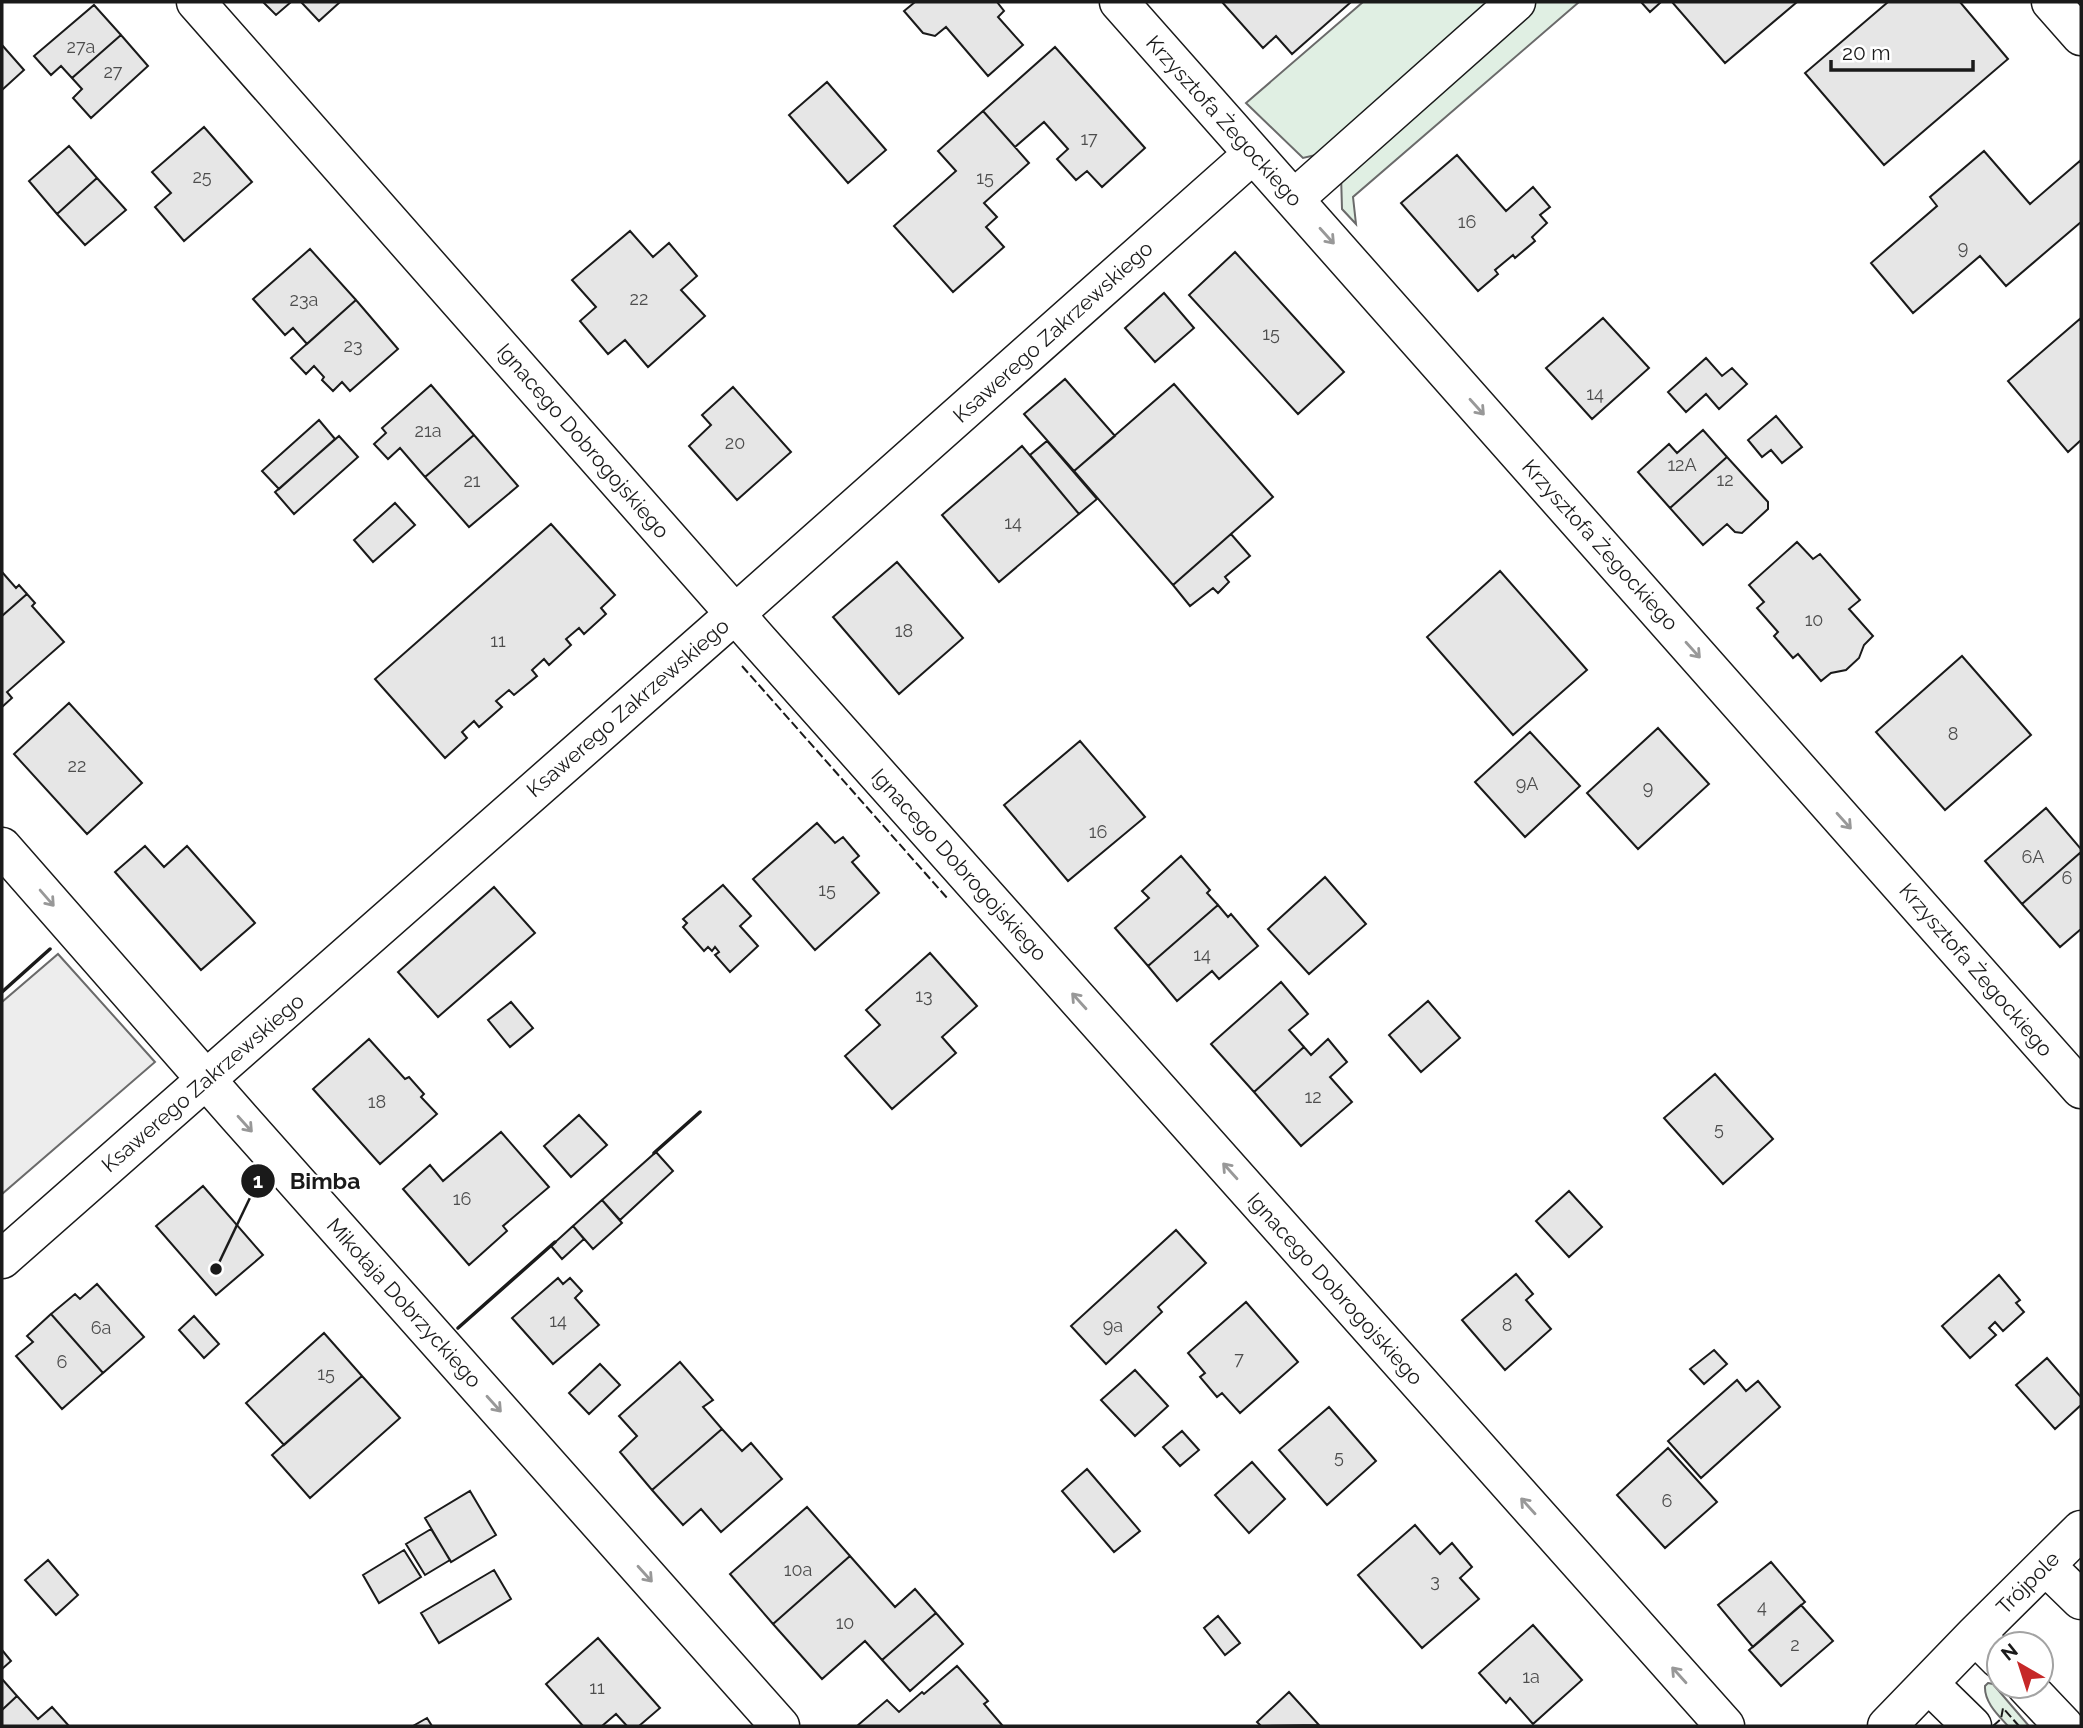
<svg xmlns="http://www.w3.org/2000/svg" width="2083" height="1728" viewBox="0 0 2083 1728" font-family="Raleway,sans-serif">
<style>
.green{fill:#e0efe3;stroke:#6a6a6a;stroke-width:2}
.parking{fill:#ededed;stroke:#6a6a6a;stroke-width:2}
.building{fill:#e6e6e6;stroke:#1a1a1a;stroke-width:2}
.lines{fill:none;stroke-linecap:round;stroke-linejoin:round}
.minor-casing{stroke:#1a1a1a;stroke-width:41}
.minor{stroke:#fff;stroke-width:38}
.fence{stroke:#1a1a1a;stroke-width:2;stroke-dasharray:9 3.5;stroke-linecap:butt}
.wall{stroke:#1a1a1a;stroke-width:3.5}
.oneway{stroke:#989898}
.labels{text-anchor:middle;stroke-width:5;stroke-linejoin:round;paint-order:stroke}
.number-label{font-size:18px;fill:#4d4d4d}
.street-label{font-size:21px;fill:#1a1a1a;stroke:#fff}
.leader{fill:none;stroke:#1a1a1a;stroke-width:2.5}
.callout-dot{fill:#1a1a1a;stroke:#fff;stroke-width:2.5}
.mark-label{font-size:21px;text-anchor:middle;font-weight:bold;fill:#fff}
.callout-label{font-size:23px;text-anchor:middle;font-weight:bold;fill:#1a1a1a;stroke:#fff;stroke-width:5;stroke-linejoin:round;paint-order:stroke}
</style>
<rect width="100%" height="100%" fill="#fff"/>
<path class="green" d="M 1363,2 L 1495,2 L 1324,153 L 1303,158 L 1246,103 Z
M 1535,2 L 1579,2 L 1353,197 L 1356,224 L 1342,209 L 1341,174 Z
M 1988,1683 L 1993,1684 L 2029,1726 L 2008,1726 C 1998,1715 1984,1702 1985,1686 Z"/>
<path class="parking" d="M 58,954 L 155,1062 L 2,1194 L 2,1002 Z"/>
<path class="building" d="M 263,2 L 291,2 L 276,15 Z
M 301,2 L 340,2 L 319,21 Z
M 915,2 L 997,2 L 1004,11 L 998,17 L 1023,45 L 988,76 L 946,27 L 935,36 L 923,33 L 904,11 Z
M 1222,2 L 1351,2 L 1292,54 L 1276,36 L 1263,48 Z
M 1641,2 L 1661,2 L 1650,12 Z
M 1672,2 L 1797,2 L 1725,63 Z
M 1888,2 L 1960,2 L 2008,59 L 1884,165 L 1805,73 Z
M 94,5 L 121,35 L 72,78 L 61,66 L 51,75 L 34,56 Z
M 121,35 L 148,66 L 91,118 L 73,98 L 82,89 L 72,78 Z
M 2,45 L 24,70 L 2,90 Z
M 1055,47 L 1145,148 L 1102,187 L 1087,171 L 1076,180 L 1057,159 L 1068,149 L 1044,122 L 1015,147 L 983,111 Z
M 827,82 L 886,150 L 848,183 L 789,115 Z
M 983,111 L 1029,163 L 984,203 L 997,217 L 986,227 L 1004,247 L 953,292 L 894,226 L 956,171 L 938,151 Z
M 204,127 L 252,182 L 184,241 L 155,207 L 171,193 L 152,172 Z
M 69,146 L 97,178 L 57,214 L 29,181 Z
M 1984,151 L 2030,204 L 2081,160 L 2081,222 L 2006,286 L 1980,256 L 1913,313 L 1871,263 L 1937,206 L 1930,197 Z
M 1457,155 L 1506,211 L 1533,187 L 1550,207 L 1540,215 L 1547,223 L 1532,237 L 1535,241 L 1515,258 L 1513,255 L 1495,270 L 1498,274 L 1478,291 L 1401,203 Z
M 97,178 L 126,210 L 85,245 L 57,214 Z
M 630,231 L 653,257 L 669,243 L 697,276 L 681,290 L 705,316 L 648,367 L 625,340 L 608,354 L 580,321 L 596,307 L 572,280 Z
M 310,249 L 356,300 L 307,344 L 293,328 L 285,335 L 253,299 Z
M 1235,252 L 1344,372 L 1298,414 L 1189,295 Z
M 1164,293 L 1194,328 L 1155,362 L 1125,328 Z
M 356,300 L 398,349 L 350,391 L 342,382 L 333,391 L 322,380 L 324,377 L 314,366 L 306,374 L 291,358 Z
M 1603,318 L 1649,368 L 1592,419 L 1546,368 Z
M 2081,318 L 2081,440 L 2068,452 L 2008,381 Z
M 1706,358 L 1722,376 L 1732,368 L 1747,384 L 1719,409 L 1706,394 L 1686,412 L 1668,392 Z
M 1065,379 L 1115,436 L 1074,471 L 1024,414 Z
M 1174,384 L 1273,497 L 1173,585 L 1074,471 Z
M 431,385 L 474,435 L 425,477 L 400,448 L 388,459 L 374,444 L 386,433 L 382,428 Z
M 733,387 L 791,452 L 737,500 L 689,446 L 711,425 L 702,415 Z
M 1776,416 L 1802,447 L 1782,463 L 1771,450 L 1762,457 L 1748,440 Z
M 319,420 L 335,439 L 279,489 L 262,471 Z
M 1703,430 L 1727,457 L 1670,508 L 1638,472 L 1669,444 L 1677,453 Z
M 474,435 L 518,486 L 469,527 L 425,477 Z
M 339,436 L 358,457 L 294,514 L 275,492 Z
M 1047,441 L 1097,499 L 1079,514 L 1030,455 Z
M 1022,446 L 1079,514 L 999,582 L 942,515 Z
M 1727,457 L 1768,502 L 1768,509 L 1742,533 L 1735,532 L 1727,524 L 1703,545 L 1670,508 Z
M 395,503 L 415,525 L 373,562 L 354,540 Z
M 551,524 L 615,595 L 601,608 L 606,614 L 584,634 L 579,628 L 566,639 L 571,645 L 549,665 L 544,659 L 532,670 L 537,676 L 514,695 L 509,690 L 496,701 L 502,707 L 479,727 L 474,721 L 462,732 L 467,738 L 445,758 L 375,679 Z
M 1231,534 L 1250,556 L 1225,577 L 1229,582 L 1218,593 L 1213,588 L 1190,606 L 1173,585 Z
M 1797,542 L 1813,559 L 1820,554 L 1860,600 L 1849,609 L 1873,636 L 1864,645 L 1859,658 L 1846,670 L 1831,673 L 1821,681 L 1798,654 L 1793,658 L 1774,636 L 1778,632 L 1757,608 L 1764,602 L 1749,585 Z
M 897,562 L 963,638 L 899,694 L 833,617 Z
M 1500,571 L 1587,670 L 1513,735 L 1427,637 Z
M 2,572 L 16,588 L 19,585 L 27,594 L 2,616 Z
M 27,594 L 35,603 L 32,606 L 64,642 L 7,692 L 12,698 L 2,707 L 2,616 Z
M 1962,656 L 2031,735 L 1945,810 L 1876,732 Z
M 69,703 L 142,783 L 87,834 L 14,754 Z
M 1658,728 L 1709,784 L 1638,849 L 1587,793 Z
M 1530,732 L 1580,786 L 1525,837 L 1475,782 Z
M 1080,741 L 1145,817 L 1068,881 L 1004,805 Z
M 2046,808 L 2081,849 L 2081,852 L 2022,904 L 1985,861 Z
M 817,823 L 835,843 L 843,837 L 859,856 L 852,862 L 879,893 L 815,950 L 753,879 Z
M 145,846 L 164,867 L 187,846 L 255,923 L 201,970 L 115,872 Z
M 2081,852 L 2081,929 L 2060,947 L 2022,904 Z
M 1181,856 L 1210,890 L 1207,893 L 1218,905 L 1148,966 L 1115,928 L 1149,898 L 1142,891 Z
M 1325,877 L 1366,924 L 1309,974 L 1268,929 Z
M 723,885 L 751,916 L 740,926 L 758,946 L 730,972 L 715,955 L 719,952 L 715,947 L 712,951 L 708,947 L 704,951 L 683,927 L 687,923 L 683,919 Z
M 494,887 L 535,933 L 438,1017 L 398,972 Z
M 1218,905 L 1228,917 L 1231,914 L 1258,946 L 1219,979 L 1212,971 L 1177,1001 L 1148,966 Z
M 930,953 L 977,1006 L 942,1037 L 956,1053 L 892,1109 L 845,1056 L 880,1025 L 866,1010 Z
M 1281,982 L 1308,1014 L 1289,1030 L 1304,1047 L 1254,1092 L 1211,1044 Z
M 1428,1001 L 1460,1038 L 1421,1072 L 1389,1035 Z
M 511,1002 L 533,1028 L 510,1047 L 488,1020 Z
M 369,1039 L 405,1079 L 409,1077 L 424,1094 L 421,1097 L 437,1114 L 380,1164 L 313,1089 Z
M 1328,1039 L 1347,1062 L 1330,1077 L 1352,1102 L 1301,1146 L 1254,1092 L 1304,1047 L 1311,1055 Z
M 1715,1074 L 1773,1139 L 1723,1184 L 1664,1118 Z
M 579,1115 L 607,1145 L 571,1177 L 544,1146 Z
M 501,1132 L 549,1187 L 503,1226 L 507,1231 L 469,1265 L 403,1189 L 430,1165 L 443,1181 Z
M 656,1152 L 673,1171 L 620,1220 L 602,1200 Z
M 203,1186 L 263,1255 L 216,1295 L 156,1226 Z
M 1569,1191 L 1602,1227 L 1569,1257 L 1536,1221 Z
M 602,1200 L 622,1223 L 593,1249 L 573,1226 Z
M 573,1226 L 584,1239 L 562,1259 L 551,1246 Z
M 1176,1230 L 1206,1263 L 1158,1307 L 1162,1312 L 1106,1364 L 1071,1326 Z
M 1516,1274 L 1533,1294 L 1526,1300 L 1551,1329 L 1505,1370 L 1462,1320 Z
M 1999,1275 L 2020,1300 L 2016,1303 L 2024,1312 L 2003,1331 L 1995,1322 L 1989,1328 L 1996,1335 L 1970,1358 L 1942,1326 Z
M 558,1278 L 563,1284 L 570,1278 L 582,1291 L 575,1298 L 599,1325 L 553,1364 L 512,1318 Z
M 97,1284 L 144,1337 L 103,1373 L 51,1314 L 75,1294 L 80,1299 Z
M 1246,1302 L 1298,1362 L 1240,1413 L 1222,1393 L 1217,1397 L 1200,1377 L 1205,1373 L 1188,1353 Z
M 51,1314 L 103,1373 L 62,1409 L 16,1356 L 33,1342 L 27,1336 Z
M 194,1316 L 219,1344 L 204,1358 L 179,1330 Z
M 324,1333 L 362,1376 L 284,1445 L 246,1403 Z
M 1714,1350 L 1727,1364 L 1704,1384 L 1690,1369 Z
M 2047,1358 L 2081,1397 L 2081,1405 L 2055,1429 L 2016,1385 Z
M 680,1362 L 713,1400 L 703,1407 L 722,1429 L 652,1490 L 620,1452 L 637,1436 L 619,1416 Z
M 600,1364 L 620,1385 L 589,1414 L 569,1393 Z
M 1135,1370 L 1168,1406 L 1135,1436 L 1101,1400 Z
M 362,1376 L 400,1418 L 310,1498 L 272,1455 Z
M 1737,1380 L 1746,1391 L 1758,1381 L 1780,1407 L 1701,1478 L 1668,1441 Z
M 1329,1407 L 1376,1461 L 1327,1505 L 1279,1450 Z
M 722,1429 L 742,1451 L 751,1443 L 782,1479 L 721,1532 L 701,1509 L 683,1525 L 652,1490 Z
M 1182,1431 L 1199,1450 L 1180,1466 L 1163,1447 Z
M 1668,1448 L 1717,1502 L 1665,1548 L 1617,1495 Z
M 1252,1462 L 1285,1499 L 1249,1533 L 1215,1495 Z
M 1087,1469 L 1140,1531 L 1114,1552 L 1062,1491 Z
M 470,1491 L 496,1535 L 451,1562 L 425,1518 Z
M 807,1507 L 850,1556 L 773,1624 L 730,1574 Z
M 1415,1525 L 1440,1554 L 1452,1543 L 1472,1567 L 1460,1578 L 1479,1599 L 1422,1648 L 1358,1575 Z
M 431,1529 L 450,1560 L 425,1575 L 406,1544 Z
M 404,1550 L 421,1577 L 379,1603 L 363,1575 Z
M 850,1556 L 895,1607 L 915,1589 L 936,1613 L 882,1660 L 865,1641 L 822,1679 L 773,1624 Z
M 48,1560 L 78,1595 L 56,1615 L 25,1580 Z
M 1771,1562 L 1805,1602 L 1753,1647 L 1718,1605 Z
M 494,1570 L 511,1599 L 439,1643 L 421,1613 Z
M 1801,1605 L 1833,1641 L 1781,1686 L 1749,1650 Z
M 936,1613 L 963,1644 L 910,1691 L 882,1660 Z
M 1218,1616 L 1240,1643 L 1225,1655 L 1204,1628 Z
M 1533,1625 L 1582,1680 L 1533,1724 L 1510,1698 L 1506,1703 L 1479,1673 Z
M 598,1638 L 660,1708 L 639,1726 L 627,1726 L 616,1714 L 602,1726 L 583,1726 L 546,1684 Z
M 2,1650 L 11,1661 L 2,1669 Z
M 957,1666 L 988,1701 L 984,1704 L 1002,1725 L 1001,1726 L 857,1726 L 887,1700 L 899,1712 L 922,1692 L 924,1694 Z
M 2,1679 L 17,1696 L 2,1710 Z
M 1289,1692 L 1319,1725 L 1261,1726 L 1257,1722 Z
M 17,1696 L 38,1719 L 52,1707 L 69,1726 L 2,1726 L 2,1710 Z
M 427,1718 L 432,1726 L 413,1726 Z"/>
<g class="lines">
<defs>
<path id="minor" d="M 196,2 L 758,640 L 1725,1726
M 1119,2 L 2081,1089
M 2051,2 L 2081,36
M 1294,199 L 1516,2
M 2,847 L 238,1116 L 780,1726
M 2,1259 L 735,614 L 1253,154
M 2046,1566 L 2081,1600
M 1975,1635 L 1999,1659
M 1929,1684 L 1972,1726
M 2026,1686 L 2064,1726
M 1887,1726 L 1975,1635 L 2081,1530"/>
</defs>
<use href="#minor" class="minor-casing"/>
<use href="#minor" class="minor"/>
<path class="fence" d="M 742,666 L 948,899
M 1993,1726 L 2001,1719 L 2003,1708 L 2019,1726"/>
<path class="wall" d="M 2,992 L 50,949
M 654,1153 L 700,1112
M 458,1328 L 555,1242"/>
</g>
<defs><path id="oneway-shaft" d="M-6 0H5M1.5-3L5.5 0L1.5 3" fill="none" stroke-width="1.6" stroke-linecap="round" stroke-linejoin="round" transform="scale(1.75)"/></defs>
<g class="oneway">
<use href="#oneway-shaft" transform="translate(1327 236) rotate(48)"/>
<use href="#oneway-shaft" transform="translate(1477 407) rotate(48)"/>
<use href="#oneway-shaft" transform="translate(1693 650) rotate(48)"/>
<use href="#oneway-shaft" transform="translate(1844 821) rotate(48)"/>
<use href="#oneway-shaft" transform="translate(47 898) rotate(49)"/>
<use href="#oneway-shaft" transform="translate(1079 1001) rotate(-132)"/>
<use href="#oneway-shaft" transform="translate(245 1124) rotate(48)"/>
<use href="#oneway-shaft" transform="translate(1230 1171) rotate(-132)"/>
<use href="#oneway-shaft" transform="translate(494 1404) rotate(48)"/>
<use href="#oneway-shaft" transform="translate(1528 1506) rotate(-132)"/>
<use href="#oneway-shaft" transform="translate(645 1574) rotate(48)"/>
<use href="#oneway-shaft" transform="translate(1679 1675) rotate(-132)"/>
</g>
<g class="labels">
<g class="number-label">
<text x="81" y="53">27a</text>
<text x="113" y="78">27</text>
<text x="1089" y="145">17</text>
<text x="202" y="183">25</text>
<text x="985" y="184">15</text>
<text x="1467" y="228">16</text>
<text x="1963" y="254">9</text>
<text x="639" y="305">22</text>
<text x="304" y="306">23a</text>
<text x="1271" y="340">15</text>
<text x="353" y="352">23</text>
<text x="1595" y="400">14</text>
<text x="428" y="437">21a</text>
<text x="735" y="449">20</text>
<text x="1682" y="471">12A</text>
<text x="1725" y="486">12</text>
<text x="472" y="487">21</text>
<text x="1013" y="529">14</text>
<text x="1814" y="626">10</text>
<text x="904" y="637">18</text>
<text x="498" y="647">11</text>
<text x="1953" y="740">8</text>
<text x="77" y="772">22</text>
<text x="1527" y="790">9A</text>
<text x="1648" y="794">9</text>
<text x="1098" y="838">16</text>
<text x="2033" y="863">6A</text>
<text x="2067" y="884">6</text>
<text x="827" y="896">15</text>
<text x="1202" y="961">14</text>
<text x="924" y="1002">13</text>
<text x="1313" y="1103">12</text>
<text x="377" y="1108">18</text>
<text x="1719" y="1135">5</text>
<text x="462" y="1205">16</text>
<text x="558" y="1327">14</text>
<text x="1507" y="1331">8</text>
<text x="1113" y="1332">9a</text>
<text x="101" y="1334">6a</text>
<text x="1239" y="1365">7</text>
<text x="62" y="1368">6</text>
<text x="326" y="1380">15</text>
<text x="1339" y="1463">5</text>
<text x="1667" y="1507">6</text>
<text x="798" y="1576">10a</text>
<text x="1435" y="1587">3</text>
<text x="1762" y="1613">4</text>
<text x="845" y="1629">10</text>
<text x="1795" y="1651">2</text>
<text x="1531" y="1683">1a</text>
<text x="597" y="1694">11</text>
</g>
<g class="street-label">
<text transform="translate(1224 121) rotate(48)" y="7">Krzysztofa Żegockiego</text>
<text transform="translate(1053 332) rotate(-42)" y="7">Ksawerego Zakrzewskiego</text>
<text transform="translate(583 441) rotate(49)" y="7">Ignacego Dobrogojskiego</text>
<text transform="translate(1600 545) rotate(48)" y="7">Krzysztofa Żegockiego</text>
<text transform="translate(628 708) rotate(-41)" y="7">Ksawerego Zakrzewskiego</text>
<text transform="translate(959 865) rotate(48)" y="7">Ignacego Dobrogojskiego</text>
<text transform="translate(1976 970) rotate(49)" y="7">Krzysztofa Żegockiego</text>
<text transform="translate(203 1083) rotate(-41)" y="7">Ksawerego Zakrzewskiego</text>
<text transform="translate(1335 1289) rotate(48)" y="7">Ignacego Dobrogojskiego</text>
<text transform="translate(404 1303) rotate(48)" y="7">Mikołaja Dobrzyckiego</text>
<text transform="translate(2028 1583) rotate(-45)" y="7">Trójpole</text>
</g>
</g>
<path class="leader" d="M216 1269L258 1181"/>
<g class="callout-dot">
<circle cx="216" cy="1269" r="7"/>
<circle cx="258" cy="1181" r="18"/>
</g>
<g class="mark-label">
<text x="258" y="1188">1</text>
</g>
<g class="callout-label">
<text x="325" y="1189">Bimba</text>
</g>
<rect width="2083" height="1728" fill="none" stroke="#1a1a1a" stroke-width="7"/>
<g transform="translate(2020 1665) rotate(321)"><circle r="33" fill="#ffffff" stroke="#a3a3a3" stroke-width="2"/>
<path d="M0-5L12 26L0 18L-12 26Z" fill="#c62828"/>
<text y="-10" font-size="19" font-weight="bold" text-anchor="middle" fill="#1a1a1a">N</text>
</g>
<path d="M1831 60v10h142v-10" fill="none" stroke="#1a1a1a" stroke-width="3.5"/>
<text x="1842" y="60" font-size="21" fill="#1a1a1a" stroke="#ffffff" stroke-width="5" paint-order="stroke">20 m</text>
</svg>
